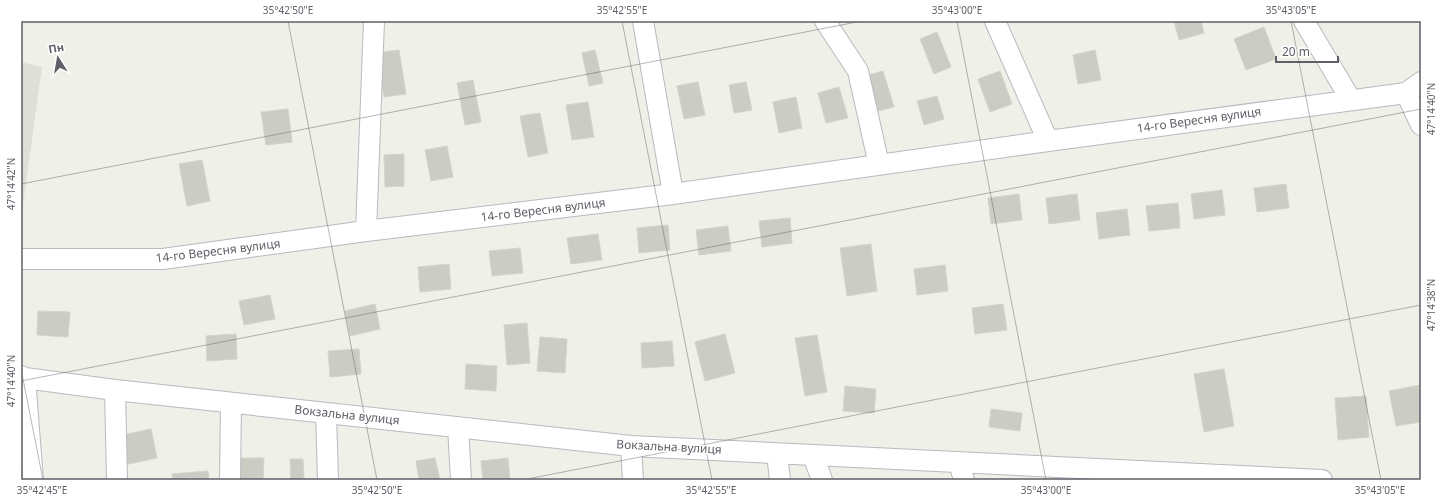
<svg xmlns="http://www.w3.org/2000/svg" width="1442" height="501" viewBox="0 0 1442 501" font-family="'Noto Sans',sans-serif">
<style>
.industrial{fill:#dfdfd9}
.building{fill:#cbccc3;stroke:#d4d5c5}
.lines{fill:none;stroke-linecap:round;stroke-linejoin:round}
.minor-casing{stroke:#b9b9c0;stroke-width:22}
.minor{stroke:#fff;stroke-width:20}
.ticks{fill:none;stroke:#5e5f67;stroke-width:1;stroke-opacity:0.45}
.labels{text-anchor:middle;stroke-width:3;stroke-linejoin:round;paint-order:stroke}
.street-label{font-size:12px;fill:#5e5f67;stroke:#fff}
.neatline{fill:none;stroke:#5e5f67;stroke-width:1.5}
.ticks-label{font-size:10px;text-anchor:middle;fill:#5e5f67}
</style>
<rect width="100%" height="100%" fill="#eff0e7"/>
<path class="industrial" d="M 21,62 L 42,67 L 21,219 Z"/>
<path class="building" d="M 1174,21 L 1201,21 L 1204,33 L 1179,40 Z
M 1264,27 L 1276,59 L 1246,70 L 1234,39 Z
M 937,32 L 951,67 L 934,74 L 920,39 Z
M 399,50 L 406,94 L 384,97 L 376,53 Z
M 595,50 L 603,83 L 589,86 L 582,53 Z
M 1095,50 L 1101,80 L 1078,84 L 1073,55 Z
M 883,71 L 894,107 L 878,111 L 868,75 Z
M 1000,71 L 1012,104 L 990,112 L 978,79 Z
M 473,80 L 481,122 L 465,125 L 457,83 Z
M 698,82 L 705,115 L 684,119 L 677,86 Z
M 746,82 L 752,110 L 734,113 L 729,85 Z
M 839,87 L 848,118 L 826,123 L 818,93 Z
M 937,96 L 944,119 L 924,125 L 917,101 Z
M 796,97 L 802,128 L 779,133 L 773,102 Z
M 588,102 L 594,137 L 572,140 L 566,105 Z
M 288,109 L 292,142 L 266,145 L 261,112 Z
M 540,113 L 548,153 L 528,157 L 520,116 Z
M 447,146 L 453,177 L 431,181 L 425,150 Z
M 404,154 L 404,186 L 385,187 L 384,155 Z
M 202,160 L 210,201 L 187,206 L 179,164 Z
M 1286,184 L 1289,208 L 1257,212 L 1254,188 Z
M 1222,190 L 1225,215 L 1194,219 L 1191,194 Z
M 1019,194 L 1022,220 L 991,224 L 988,198 Z
M 1077,194 L 1080,220 L 1049,224 L 1046,198 Z
M 1178,203 L 1180,228 L 1149,231 L 1146,206 Z
M 1127,209 L 1130,235 L 1099,239 L 1096,213 Z
M 790,218 L 792,243 L 762,247 L 759,221 Z
M 668,225 L 670,250 L 639,253 L 637,228 Z
M 728,226 L 731,251 L 699,255 L 696,230 Z
M 598,234 L 602,260 L 571,264 L 567,238 Z
M 871,244 L 877,291 L 847,296 L 840,248 Z
M 520,248 L 523,273 L 492,276 L 489,251 Z
M 449,264 L 451,289 L 420,292 L 418,267 Z
M 945,265 L 948,291 L 917,295 L 914,269 Z
M 270,295 L 275,319 L 244,325 L 239,301 Z
M 375,304 L 380,329 L 350,336 L 345,311 Z
M 1003,304 L 1007,330 L 975,334 L 972,308 Z
M 38,311 L 70,312 L 68,337 L 37,335 Z
M 527,323 L 530,363 L 507,365 L 504,325 Z
M 236,334 L 237,359 L 207,361 L 206,336 Z
M 725,334 L 735,373 L 705,381 L 695,342 Z
M 817,335 L 827,392 L 805,396 L 795,338 Z
M 540,337 L 567,339 L 565,373 L 537,371 Z
M 672,341 L 674,366 L 642,368 L 641,343 Z
M 359,349 L 361,374 L 330,377 L 328,351 Z
M 466,364 L 497,366 L 496,391 L 465,389 Z
M 1224,369 L 1234,426 L 1204,432 L 1194,374 Z
M 1420,385 L 1421,422 L 1396,426 L 1389,391 Z
M 845,386 L 876,389 L 874,413 L 843,411 Z
M 1366,396 L 1369,437 L 1338,440 L 1335,398 Z
M 991,409 L 1022,413 L 1020,431 L 989,427 Z
M 151,429 L 157,458 L 124,465 L 118,436 Z
M 236,458 L 264,458 L 263,480 L 236,480 Z
M 435,458 L 440,480 L 419,480 L 416,461 Z
M 508,458 L 510,480 L 483,480 L 481,461 Z
M 290,459 L 303,459 L 304,480 L 291,480 Z
M 208,471 L 209,480 L 173,480 L 172,474 Z"/>
<g class="lines">
<defs>
<path id="minor" d="M 643,21 L 673,194
M 825,21 L 858,71 L 879,165
M 995,21 L 1048,141
M 1304,21 L 1351,100
M 1406,93 L 1421,125
M 366,231 L 374,21
M 21,259 L 163,259 L 366,231 L 673,194 L 1048,141 L 1406,93 L 1421,82
M 21,376 L 25,378 L 115,390 L 631,446 L 1322,480
M 25,378 L 33,480
M 115,390 L 117,480
M 326,413 L 328,480
M 458,427 L 461,480
M 631,446 L 633,480
M 777,454 L 780,480
M 813,455 L 822,480
M 959,463 L 964,480
M 230,480 L 231,403"/>
</defs>
<use href="#minor" class="minor-casing"/>
<use href="#minor" class="minor"/>
</g>
<path class="ticks" d="M 288,21 L 377,480M 622,21 L 712,480M 957,21 L 1046,480M 1291,21 L 1381,480M 21,184 L 862,21M 21,369 L 43,480M 21,381 L 1421,109M 522,480 L 1421,305"/>
<g class="labels">
<g class="street-label">
<text transform="translate(1199 120) rotate(-8)" y="4">14-го Вересня вулиця</text>
<text transform="translate(543 210) rotate(-7)" y="4">14-го Вересня вулиця</text>
<text transform="translate(218 251) rotate(-7)" y="4">14-го Вересня вулиця</text>
<text transform="translate(347 415) rotate(6)" y="4">Вокзальна вулиця</text>
<text transform="translate(669 447) rotate(3)" y="4">Вокзальна вулиця</text>
</g>
</g>
<rect width="1442" height="501" fill="none" stroke="#ffffff" stroke-width="44"/>
<g transform="translate(58 58) rotate(349)" stroke="#ffffff" stroke-width="3" paint-order="stroke">
<path d="M0-3L7 15L0 10L-7 15Z" fill="#5e5f67"/>
<text y="-6" font-size="11" font-weight="bold" text-anchor="middle" fill="#5e5f67">Пн</text>
</g>
<path d="M1276 56v6h62v-6" fill="none" stroke="#5e5f67" stroke-width="2"/>
<text x="1282" y="56" font-size="12" fill="#5e5f67" stroke="#ffffff" stroke-width="3" paint-order="stroke">20 m</text>
<rect x="22" y="22" width="1398" height="457" class="neatline"/>
<g class="ticks-label">
<text x="288" y="14">35°42'50"E</text>
<text x="622" y="14">35°42'55"E</text>
<text x="957" y="14">35°43'00"E</text>
<text x="1291" y="14">35°43'05"E</text>
<text transform="translate(1431 109) rotate(-90)" y="4">47°14'40"N</text>
<text transform="translate(11 184) rotate(-90)" y="4">47°14'42"N</text>
<text transform="translate(1431 305) rotate(-90)" y="4">47°14'38"N</text>
<text transform="translate(11 381) rotate(-90)" y="4">47°14'40"N</text>
<text x="42" y="494">35°42'45"E</text>
<text x="377" y="494">35°42'50"E</text>
<text x="711" y="494">35°42'55"E</text>
<text x="1046" y="494">35°43'00"E</text>
<text x="1380" y="494">35°43'05"E</text>
</g>
</svg>
